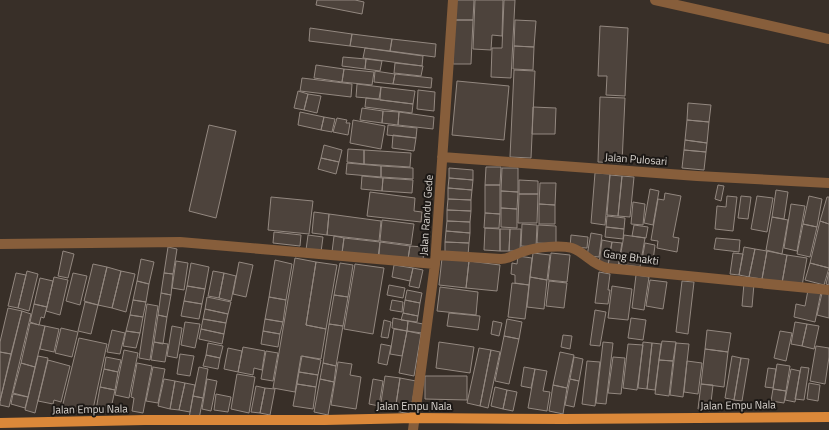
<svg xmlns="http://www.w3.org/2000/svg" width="829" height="430" viewBox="0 0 829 430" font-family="'Titillium Web',sans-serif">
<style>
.building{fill:#4d433c;stroke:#938880}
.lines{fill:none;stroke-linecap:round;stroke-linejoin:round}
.minor{stroke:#875e3b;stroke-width:10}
.major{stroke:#db8839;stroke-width:10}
.labels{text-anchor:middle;stroke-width:4;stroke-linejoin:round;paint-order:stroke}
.street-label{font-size:11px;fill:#dcd7d2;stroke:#1c1815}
</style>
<rect width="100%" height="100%" fill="#382f28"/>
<path class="building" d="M 317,0 L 355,0 L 364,2 L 362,14 L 316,5 Z
M 455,0 L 474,0 L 473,20 L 454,20 Z
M 475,0 L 503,0 L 502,36 L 492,35 L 491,50 L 473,49 Z
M 504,0 L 515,0 L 511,78 L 491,77 L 492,48 L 502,48 Z
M 454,20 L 473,20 L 471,64 L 453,64 Z
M 515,20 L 536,21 L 534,47 L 514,46 Z
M 600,26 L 628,28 L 625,96 L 606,95 L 607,76 L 598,76 Z
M 310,28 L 352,34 L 350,46 L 309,41 Z
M 352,34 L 392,39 L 390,51 L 350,46 Z
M 392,39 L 436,44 L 435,57 L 390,51 Z
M 514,46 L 534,47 L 533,70 L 513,69 Z
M 365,48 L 423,56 L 422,66 L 363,58 Z
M 343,57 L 366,59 L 365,69 L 342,66 Z
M 366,59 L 382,61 L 380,71 L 365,69 Z
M 395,63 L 423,66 L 421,76 L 394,73 Z
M 316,65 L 344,69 L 342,82 L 314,78 Z
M 344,69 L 374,72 L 372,85 L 342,82 Z
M 514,70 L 535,71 L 531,158 L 510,157 Z
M 375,71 L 395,74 L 393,84 L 374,82 Z
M 395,74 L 432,78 L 431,88 L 393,84 Z
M 302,78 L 352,84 L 351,97 L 300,91 Z
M 457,81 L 509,86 L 504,140 L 452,135 Z
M 357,84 L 381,87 L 379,99 L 356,97 Z
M 381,87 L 415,91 L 413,104 L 380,100 Z
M 418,90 L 435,92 L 434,111 L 417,109 Z
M 298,91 L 308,94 L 304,110 L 294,108 Z
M 308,94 L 321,96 L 317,113 L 304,110 Z
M 600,97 L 625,98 L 622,163 L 598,162 Z
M 366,98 L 413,104 L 412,113 L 365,107 Z
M 688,103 L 711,105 L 709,122 L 687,120 Z
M 533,107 L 556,108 L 555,134 L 532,134 Z
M 362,108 L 383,111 L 382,123 L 360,120 Z
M 383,111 L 399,112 L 398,125 L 382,123 Z
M 300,112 L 324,117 L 321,130 L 298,125 Z
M 399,112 L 434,117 L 433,129 L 398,125 Z
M 324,117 L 335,119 L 332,132 L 321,130 Z
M 337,118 L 347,120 L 346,123 L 350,123 L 348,135 L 333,132 Z
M 353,120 L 385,126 L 381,149 L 350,143 Z
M 687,120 L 709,122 L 707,143 L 685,140 Z
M 209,125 L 236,131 L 216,218 L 189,211 Z
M 388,125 L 417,128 L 416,138 L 387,135 Z
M 393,135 L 416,138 L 414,151 L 392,148 Z
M 685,140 L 707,143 L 706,152 L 684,150 Z
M 324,145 L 342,150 L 339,162 L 321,158 Z
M 348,149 L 364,150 L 364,164 L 347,162 Z
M 364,150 L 411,153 L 410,167 L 364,164 Z
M 684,150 L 706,152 L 704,170 L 682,168 Z
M 321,158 L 339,162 L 336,174 L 318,169 Z
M 347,163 L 381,166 L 381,177 L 346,174 Z
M 381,166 L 413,168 L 413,179 L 381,177 Z
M 486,167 L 501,167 L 500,185 L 485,185 Z
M 449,168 L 473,170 L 473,180 L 449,178 Z
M 502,168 L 518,168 L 518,192 L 501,191 Z
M 595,173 L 610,174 L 605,225 L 591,223 Z
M 610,175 L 622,176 L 618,216 L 607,215 Z
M 362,176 L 383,178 L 382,191 L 361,189 Z
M 622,176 L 634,177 L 630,217 L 618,216 Z
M 383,178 L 413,180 L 412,193 L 382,191 Z
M 449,178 L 473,180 L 472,190 L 448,188 Z
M 519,180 L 538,181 L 538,194 L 519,194 Z
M 540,183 L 556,183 L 555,205 L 539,204 Z
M 485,185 L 500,185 L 500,214 L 485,213 Z
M 718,185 L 724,186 L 721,201 L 715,199 Z
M 448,188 L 472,190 L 471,200 L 448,199 Z
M 650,189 L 659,191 L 653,225 L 644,223 Z
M 776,190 L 788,192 L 784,219 L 772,217 Z
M 501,191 L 518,192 L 517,209 L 501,208 Z
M 370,192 L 415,198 L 414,211 L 422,212 L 421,222 L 367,216 Z
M 665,193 L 681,196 L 673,237 L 679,238 L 677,252 L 657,248 L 658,241 L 651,240 L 658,199 L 664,200 Z
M 519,194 L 538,194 L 537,223 L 518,223 Z
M 727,196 L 737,197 L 733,231 L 715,229 L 717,206 L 726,207 Z
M 741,196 L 751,197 L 748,219 L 738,218 Z
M 757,196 L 773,198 L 767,232 L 751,229 Z
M 809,196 L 822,199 L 817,227 L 803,224 Z
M 271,197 L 313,201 L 309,234 L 268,230 Z
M 827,197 L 829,197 L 829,224 L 820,221 Z
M 448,199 L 471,200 L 471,211 L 447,210 Z
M 633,202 L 645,204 L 643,225 L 631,224 Z
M 539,204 L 555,205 L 555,224 L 539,224 Z
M 791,204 L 805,206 L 797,251 L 784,248 Z
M 501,208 L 517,209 L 517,228 L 501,227 Z
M 447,210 L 471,211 L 470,222 L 447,221 Z
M 314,212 L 329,214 L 327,235 L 312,233 Z
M 485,213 L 500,214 L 499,228 L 484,228 Z
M 329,214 L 381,221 L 379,241 L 327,235 Z
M 607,216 L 625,218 L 624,229 L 606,227 Z
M 772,217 L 788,220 L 782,254 L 766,250 Z
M 382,220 L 414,224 L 411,245 L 380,241 Z
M 447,221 L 470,222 L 470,233 L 446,231 Z
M 820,221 L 829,224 L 829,268 L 810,263 Z
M 522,224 L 537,225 L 536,247 L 521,246 Z
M 803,224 L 817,227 L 810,257 L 797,254 Z
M 538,225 L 556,226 L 556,244 L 537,243 Z
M 634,225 L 648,227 L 646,238 L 632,236 Z
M 606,227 L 624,229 L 623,239 L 605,237 Z
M 485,228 L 500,229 L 500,251 L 484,250 Z
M 500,229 L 510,229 L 509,251 L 500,251 Z
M 510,229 L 521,229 L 520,251 L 509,251 Z
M 446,231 L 470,233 L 469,243 L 445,242 Z
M 274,232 L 301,235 L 300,246 L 273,243 Z
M 591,233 L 602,235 L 599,257 L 587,256 Z
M 308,235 L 323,237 L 321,252 L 306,250 Z
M 571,235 L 588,237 L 587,248 L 570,247 Z
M 624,235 L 645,238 L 640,267 L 619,264 Z
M 334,236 L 344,238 L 342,253 L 332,252 Z
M 344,238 L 380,242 L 378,257 L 342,253 Z
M 716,238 L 740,240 L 739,252 L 714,249 Z
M 602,240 L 612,242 L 608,265 L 599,264 Z
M 380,242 L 410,246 L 408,259 L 379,256 Z
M 445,242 L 469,243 L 468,255 L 445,254 Z
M 612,242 L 622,243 L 618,267 L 608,265 Z
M 645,243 L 655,245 L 653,261 L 642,260 Z
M 410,246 L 424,247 L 423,261 L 408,259 Z
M 168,247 L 177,249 L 173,274 L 164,273 Z
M 744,247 L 755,249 L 749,277 L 739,275 Z
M 755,249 L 767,251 L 762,279 L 749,277 Z
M 63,251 L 74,254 L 68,278 L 58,276 Z
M 767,251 L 787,255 L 782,283 L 762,279 Z
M 533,253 L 550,255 L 547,280 L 530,277 Z
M 551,253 L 570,255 L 567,282 L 548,280 Z
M 733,253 L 743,254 L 739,275 L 730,274 Z
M 787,255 L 807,258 L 802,286 L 782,283 Z
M 518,256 L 532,258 L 529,285 L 515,283 L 515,275 L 511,274 L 512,263 L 517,264 Z
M 295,258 L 316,262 L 306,325 L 326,329 L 321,359 L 301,356 L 295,392 L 273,388 Z
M 442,258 L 469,261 L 466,288 L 439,285 Z
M 141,259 L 154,262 L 149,284 L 137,281 Z
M 275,260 L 292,264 L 286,300 L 269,297 Z
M 176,261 L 188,263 L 184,290 L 172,288 Z
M 469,261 L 500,265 L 497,291 L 466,288 Z
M 239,262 L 253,265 L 246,297 L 233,294 Z
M 316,262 L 337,265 L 326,329 L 306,325 Z
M 191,263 L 209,267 L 205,289 L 187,286 Z
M 340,263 L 353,265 L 348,297 L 334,295 Z
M 810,263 L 829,268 L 824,285 L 805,280 Z
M 93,264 L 107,267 L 98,305 L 84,301 Z
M 355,264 L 384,268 L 373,334 L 344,329 Z
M 394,265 L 413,268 L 410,281 L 392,277 Z
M 107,267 L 121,271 L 112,308 L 98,305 Z
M 413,268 L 423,270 L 419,288 L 409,286 Z
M 27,271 L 38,274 L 29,311 L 18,308 Z
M 121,271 L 135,274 L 126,312 L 112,308 Z
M 213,271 L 224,273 L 219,298 L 208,296 Z
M 599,272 L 610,274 L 608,290 L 610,290 L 608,304 L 595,303 Z
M 829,272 L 829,285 L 826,284 Z
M 16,273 L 26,275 L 18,308 L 8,306 Z
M 73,273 L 87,276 L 80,305 L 66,301 Z
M 164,273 L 173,274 L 171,295 L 161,293 Z
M 224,273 L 236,276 L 231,301 L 219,298 Z
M 636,275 L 649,277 L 644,310 L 632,308 Z
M 54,277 L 68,280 L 60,315 L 46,311 Z
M 530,277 L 547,280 L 544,309 L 527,307 Z
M 40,278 L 53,281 L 47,307 L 34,304 Z
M 650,280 L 667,282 L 663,309 L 646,306 Z
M 137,281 L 149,284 L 146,302 L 133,300 Z
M 549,281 L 567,283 L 564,308 L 546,306 Z
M 682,281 L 694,282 L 688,334 L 676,332 Z
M 512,283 L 529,285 L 525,319 L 508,317 Z
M 744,283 L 754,284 L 752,307 L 742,306 Z
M 389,285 L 405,288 L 403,298 L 387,295 Z
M 187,286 L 205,289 L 202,304 L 184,301 Z
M 612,286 L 632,289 L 628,320 L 608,318 Z
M 440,287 L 478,292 L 476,315 L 437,311 Z
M 407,290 L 422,293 L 420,303 L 405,300 Z
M 808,290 L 821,292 L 815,322 L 794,317 L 796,304 L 805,306 Z
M 161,293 L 171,295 L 167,317 L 158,315 Z
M 822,293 L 829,294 L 829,318 L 817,315 Z
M 334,295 L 348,297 L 343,326 L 329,324 Z
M 207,297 L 231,302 L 228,314 L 205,309 Z
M 269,297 L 286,300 L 283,322 L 265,319 Z
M 133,300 L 146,302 L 143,317 L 130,315 Z
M 392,300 L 403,302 L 402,312 L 390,310 Z
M 405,300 L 420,303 L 418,316 L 403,313 Z
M 184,301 L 202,304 L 199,319 L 181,316 Z
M 85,302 L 98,305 L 91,334 L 78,331 Z
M 34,304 L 47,307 L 44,318 L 41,317 L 39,325 L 30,322 Z
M 147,304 L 158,306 L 150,360 L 139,358 Z
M 8,308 L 22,311 L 11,354 L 0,352 L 0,342 Z
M 205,309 L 228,314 L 226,323 L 203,319 Z
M 595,310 L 606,312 L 600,346 L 590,345 Z
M 22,311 L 31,314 L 9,407 L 0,405 L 0,401 Z
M 403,313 L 418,316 L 417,322 L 401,320 Z
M 449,313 L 480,316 L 478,330 L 447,326 Z
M 130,315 L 143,317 L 140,333 L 126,331 Z
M 158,315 L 167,317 L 163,344 L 154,342 Z
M 393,318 L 408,321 L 407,331 L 392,328 Z
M 631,318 L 646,320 L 643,340 L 628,338 Z
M 203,319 L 226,323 L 224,334 L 201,329 Z
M 265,319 L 283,322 L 280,334 L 263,331 Z
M 507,319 L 522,322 L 519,339 L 504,336 Z
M 384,320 L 391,322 L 388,338 L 381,337 Z
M 408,321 L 423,324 L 422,333 L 407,331 Z
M 493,321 L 502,323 L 499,336 L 491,334 Z
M 185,322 L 200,324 L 195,348 L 181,345 Z
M 795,322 L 807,324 L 802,346 L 791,344 Z
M 30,323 L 45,326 L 35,367 L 21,363 Z
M 329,324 L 343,326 L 336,366 L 323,363 Z
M 807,324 L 819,326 L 814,349 L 802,346 Z
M 45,326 L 59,329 L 54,352 L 40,349 Z
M 172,326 L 182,328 L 177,358 L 167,356 Z
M 61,328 L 78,332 L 72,357 L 55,353 Z
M 201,329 L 224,334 L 222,344 L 199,339 Z
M 394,329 L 407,331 L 402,356 L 390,354 Z
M 112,330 L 125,333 L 120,354 L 107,352 Z
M 707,330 L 731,333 L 728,352 L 705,349 Z
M 126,331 L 140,333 L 136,348 L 123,346 Z
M 263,331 L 280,334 L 278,347 L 261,344 Z
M 407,331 L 421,334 L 414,376 L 399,373 Z
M 780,331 L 792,333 L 786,361 L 774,358 Z
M 563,335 L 572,336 L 570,349 L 561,347 Z
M 504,336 L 519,339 L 509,384 L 495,381 Z
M 79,338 L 107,344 L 92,414 L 62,408 Z
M 662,341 L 676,342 L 673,361 L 659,360 Z
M 154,342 L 168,344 L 165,362 L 151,360 Z
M 439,342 L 474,347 L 470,373 L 436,368 Z
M 603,342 L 613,343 L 606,404 L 596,403 Z
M 643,342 L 652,343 L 647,389 L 638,388 Z
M 208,343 L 223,346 L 220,358 L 206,355 Z
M 652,343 L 661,344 L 655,390 L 647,389 Z
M 676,343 L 689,344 L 683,397 L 670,395 Z
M 381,344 L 391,346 L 387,365 L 378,363 Z
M 628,344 L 643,345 L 637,390 L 623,388 Z
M 816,346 L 829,348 L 829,357 L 825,384 L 810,381 Z
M 243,347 L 265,351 L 262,370 L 254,368 L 253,375 L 238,372 Z
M 228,348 L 242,351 L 238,372 L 224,369 Z
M 479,348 L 491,350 L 480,406 L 467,403 Z
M 705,349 L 728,352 L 724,387 L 701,384 Z
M 124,350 L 138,353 L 129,398 L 115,395 Z
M 491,350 L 500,352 L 488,408 L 480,406 Z
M 266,351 L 278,353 L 273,381 L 261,379 Z
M 0,352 L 11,354 L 0,401 Z
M 560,352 L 574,355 L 567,388 L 553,385 Z
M 180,354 L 194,356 L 190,376 L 177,374 Z
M 206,355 L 220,358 L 218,369 L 203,366 Z
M 38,356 L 48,358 L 35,413 L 25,410 Z
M 302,356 L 321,360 L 318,375 L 299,372 Z
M 732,356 L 741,358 L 734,400 L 725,398 Z
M 106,357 L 121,360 L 118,372 L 104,369 Z
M 574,357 L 583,359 L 579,381 L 570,379 Z
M 613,357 L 625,358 L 621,394 L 608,393 Z
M 741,358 L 749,359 L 742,401 L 734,400 Z
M 48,360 L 70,366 L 61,402 L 54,400 L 53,404 L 38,401 Z
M 659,360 L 673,361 L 669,396 L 655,394 Z
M 587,361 L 600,362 L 595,406 L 582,404 Z
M 687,361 L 702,363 L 698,394 L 684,392 Z
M 338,362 L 352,364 L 350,375 L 361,377 L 356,409 L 331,405 Z
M 21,363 L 35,367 L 28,397 L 13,393 Z
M 137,363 L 152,366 L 143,413 L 132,411 L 134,398 L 131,397 Z
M 323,363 L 336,366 L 334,382 L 320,379 Z
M 777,364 L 790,366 L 786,391 L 773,389 Z
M 153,367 L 165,369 L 158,403 L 146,401 Z
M 199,367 L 208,369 L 203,398 L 193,396 Z
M 524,367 L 535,369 L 531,388 L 521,386 Z
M 801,367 L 809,368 L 804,400 L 795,399 Z
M 768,368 L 776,369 L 773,388 L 765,387 Z
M 104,369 L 118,372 L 115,390 L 100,387 Z
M 535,369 L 547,371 L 543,391 L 550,392 L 547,411 L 528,408 Z
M 791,369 L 800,371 L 795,402 L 785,400 Z
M 299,372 L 318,375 L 316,387 L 297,384 Z
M 237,374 L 255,377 L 249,413 L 231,409 Z
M 385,376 L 400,378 L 395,411 L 380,409 Z
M 425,376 L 467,376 L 467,400 L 425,399 Z
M 400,378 L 416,381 L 410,414 L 395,411 Z
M 164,379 L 175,381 L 170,409 L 158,406 Z
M 207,379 L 217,381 L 211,411 L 202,409 Z
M 320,379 L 334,382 L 328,415 L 314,412 Z
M 373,379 L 383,381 L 379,406 L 369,404 Z
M 570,379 L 579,381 L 574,407 L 565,405 Z
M 175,381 L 185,383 L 179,410 L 170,409 Z
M 185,383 L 195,385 L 190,412 L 179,410 Z
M 809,383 L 820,385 L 818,401 L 807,399 Z
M 297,384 L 316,387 L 313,409 L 293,406 Z
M 701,384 L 713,385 L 710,411 L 698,409 Z
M 553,385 L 567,388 L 563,414 L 549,411 Z
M 256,386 L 265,388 L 260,413 L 251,412 Z
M 100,387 L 115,390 L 110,413 L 96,410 Z
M 495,387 L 507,390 L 503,409 L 491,406 Z
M 265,388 L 275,389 L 270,415 L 260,413 Z
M 773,389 L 786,391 L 784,403 L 771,401 Z
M 507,390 L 517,392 L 513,411 L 503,409 Z
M 13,394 L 28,397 L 25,408 L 11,404 Z
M 216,394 L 231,397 L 228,412 L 214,410 Z
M 193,396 L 203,398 L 199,419 L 189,418 Z"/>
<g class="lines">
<path class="minor" d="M 655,0 L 829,39
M 442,157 L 697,176 L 829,183
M 0,244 L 180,242 L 435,264
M 436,255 L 501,259 C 510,259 517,253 525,251 C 536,247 561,245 572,248 C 585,252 592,265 607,268 L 829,290
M 413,430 L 435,264 L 453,0"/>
<path class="major" d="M 0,423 L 145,420 L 325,420 L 415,418 L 563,419 L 829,417"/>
</g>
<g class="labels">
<g class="street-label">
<text transform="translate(636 159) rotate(4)" y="4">Jalan Pulosari</text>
<text transform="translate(426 215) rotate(-86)" y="4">Jalan Randu Gede</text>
<text transform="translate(631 257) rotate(8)" y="4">Gang Bhakti</text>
<text transform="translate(738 405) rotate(-1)" y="4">Jalan Empu Nala</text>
<text x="414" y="410">Jalan Empu Nala</text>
<text transform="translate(90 409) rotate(-1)" y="4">Jalan Empu Nala</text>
</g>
</g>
</svg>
